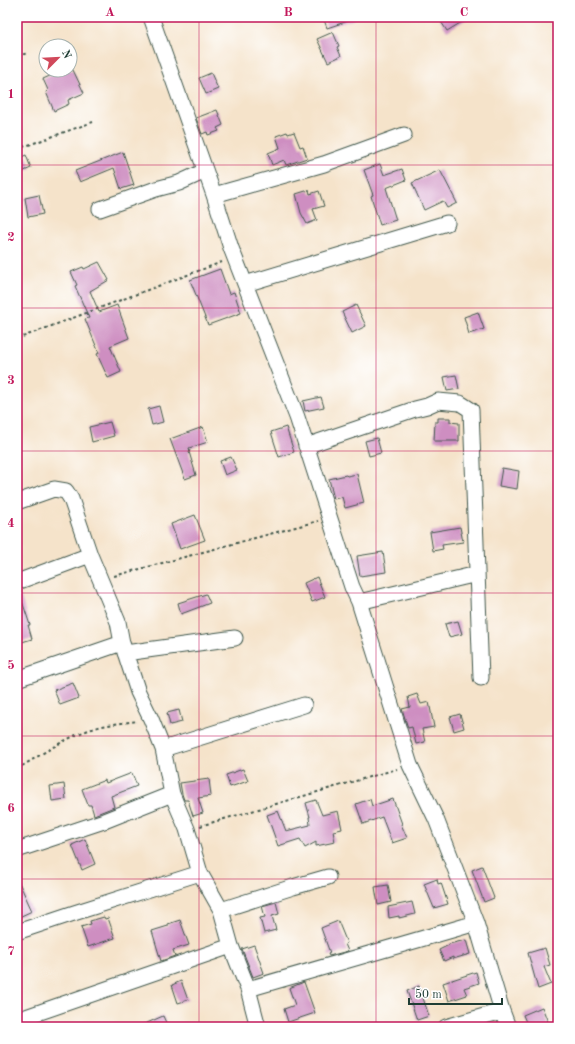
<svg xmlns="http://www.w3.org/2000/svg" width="575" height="1044" viewBox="0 0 575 1044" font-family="'Old Standard TT',serif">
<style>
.building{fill:#ce8ec1}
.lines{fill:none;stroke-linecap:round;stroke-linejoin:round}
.street-casing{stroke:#3f564a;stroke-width:17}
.path{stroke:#3f564a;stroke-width:2;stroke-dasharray:3 3;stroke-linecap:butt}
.street{stroke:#fff;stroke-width:15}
.grid{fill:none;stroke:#c2185b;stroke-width:1;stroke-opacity:0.55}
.neatline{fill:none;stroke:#c2185b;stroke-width:1.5}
.grid-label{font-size:13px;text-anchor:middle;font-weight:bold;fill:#c2185b}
</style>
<rect width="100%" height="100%" fill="#fff"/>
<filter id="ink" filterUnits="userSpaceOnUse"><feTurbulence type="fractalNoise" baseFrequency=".025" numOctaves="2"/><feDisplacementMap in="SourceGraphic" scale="8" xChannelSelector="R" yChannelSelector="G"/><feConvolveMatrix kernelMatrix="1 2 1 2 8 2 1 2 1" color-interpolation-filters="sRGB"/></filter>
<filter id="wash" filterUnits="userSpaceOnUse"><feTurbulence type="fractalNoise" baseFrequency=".012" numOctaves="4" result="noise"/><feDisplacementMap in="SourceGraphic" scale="16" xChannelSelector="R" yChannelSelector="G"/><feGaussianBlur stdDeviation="0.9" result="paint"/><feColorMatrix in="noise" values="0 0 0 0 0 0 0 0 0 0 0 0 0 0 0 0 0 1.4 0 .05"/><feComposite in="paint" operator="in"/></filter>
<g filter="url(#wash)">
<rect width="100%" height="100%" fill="#f5e3ca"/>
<g id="blocks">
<path class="building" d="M 323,17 L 354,17 L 354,19 L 327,28 Z
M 438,17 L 470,17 L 447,31 Z
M 333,32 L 339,46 L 337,47 L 341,56 L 328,62 L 317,39 Z
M 63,70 L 73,70 L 84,93 L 68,100 L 69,104 L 54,111 L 46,92 L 48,90 L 43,79 Z
M 211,73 L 218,89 L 206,94 L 199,78 Z
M 217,110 L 223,125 L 217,128 L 219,131 L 208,135 L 207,132 L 202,134 L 196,118 Z
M 287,132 L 288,134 L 294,132 L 300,147 L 303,146 L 307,158 L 286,165 L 284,160 L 272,165 L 268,153 L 280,148 L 276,136 Z
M 123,152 L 134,185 L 121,189 L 114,168 L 80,182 L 75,171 Z
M 26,155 L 31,168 L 17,174 L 17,159 Z
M 380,164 L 384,175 L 402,169 L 406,180 L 386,188 L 396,220 L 380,225 L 371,196 L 373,195 L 364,170 Z
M 440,170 L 457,203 L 447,208 L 443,201 L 424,210 L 412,183 Z
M 309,190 L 310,194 L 319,191 L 324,206 L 313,209 L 317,220 L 307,224 L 301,213 L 296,194 Z
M 39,195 L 43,214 L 28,217 L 25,198 Z
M 99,262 L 109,280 L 90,291 L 99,312 L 117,305 L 129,338 L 110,346 L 121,372 L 108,378 L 97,354 L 99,353 L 85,319 L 89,318 L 75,286 L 77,285 L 71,272 L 83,267 L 84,269 Z
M 220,269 L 229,294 L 234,292 L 241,313 L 208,325 L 190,280 Z
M 356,305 L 366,326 L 352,333 L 342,312 Z
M 478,312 L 484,329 L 469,334 L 464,317 Z
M 456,375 L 459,389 L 447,391 L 444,377 Z
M 321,397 L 324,407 L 305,411 L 303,401 Z
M 159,406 L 163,422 L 152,425 L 148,409 Z
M 438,418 L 450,418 L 450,422 L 459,423 L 459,441 L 434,441 L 435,422 L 438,422 Z
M 110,422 L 114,436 L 92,442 L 89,427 Z
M 203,427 L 208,442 L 189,448 L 190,451 L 189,452 L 196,475 L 185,479 L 170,439 Z
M 286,427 L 294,452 L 279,457 L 271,432 Z
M 377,438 L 381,453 L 369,456 L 365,441 Z
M 231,457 L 237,470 L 225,475 L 220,461 Z
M 502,468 L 519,471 L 517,489 L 499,486 Z
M 357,474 L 364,503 L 345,508 L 342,497 L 334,499 L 329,479 L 346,475 L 347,476 Z
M 195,515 L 205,540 L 180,549 L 171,524 Z
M 460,527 L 463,542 L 442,545 L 443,549 L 433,551 L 430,532 Z
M 383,552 L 386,572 L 360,576 L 357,556 Z
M 317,577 L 325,597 L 312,602 L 304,583 Z
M 17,592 L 19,592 L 30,625 L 28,625 L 32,639 L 22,642 L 17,628 Z
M 206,594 L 210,603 L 181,614 L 178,603 Z
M 458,621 L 462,634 L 449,637 L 445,624 Z
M 73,683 L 79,698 L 60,705 L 54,690 Z
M 417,694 L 421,704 L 429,702 L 434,727 L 422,729 L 425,742 L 416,744 L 412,727 L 408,728 L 402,709 L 410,707 L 408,697 Z
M 179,710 L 182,722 L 170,725 L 167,713 Z
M 460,714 L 464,728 L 454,731 L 450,717 Z
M 243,769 L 248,781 L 230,787 L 226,775 Z
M 132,773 L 137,786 L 111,796 L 114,807 L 94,815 L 91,805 L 88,805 L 82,789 L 105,780 L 106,783 Z
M 209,779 L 211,796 L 198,798 L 203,813 L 193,816 L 188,800 L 184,800 L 182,794 L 180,783 Z
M 64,784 L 66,799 L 52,801 L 50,786 Z
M 370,799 L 372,806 L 393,799 L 402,824 L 401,824 L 407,838 L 392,843 L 382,817 L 363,824 L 356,804 Z
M 316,800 L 322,815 L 338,811 L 342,829 L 333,831 L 335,842 L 316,846 L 316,842 L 305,848 L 300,839 L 278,846 L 267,815 L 278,811 L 286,831 L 310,825 L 309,817 L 310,817 L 306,803 Z
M 85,839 L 95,864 L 82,870 L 72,845 Z
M 482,866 L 494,898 L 484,902 L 472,870 Z
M 17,878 L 32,911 L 17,918 Z
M 437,879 L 438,884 L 441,883 L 448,904 L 434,908 L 424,884 Z
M 388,885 L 391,902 L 378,905 L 375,887 Z
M 276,902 L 279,914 L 272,916 L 276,930 L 264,933 L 260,918 L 265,917 L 262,906 Z
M 412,902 L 415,914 L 399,918 L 399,916 L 389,918 L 388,907 Z
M 104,917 L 105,919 L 108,918 L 115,938 L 88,947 L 81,927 L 91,924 L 90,921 Z
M 180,920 L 189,945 L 173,950 L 175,956 L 161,961 L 152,931 L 168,926 L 168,924 Z
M 338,921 L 347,943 L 345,944 L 348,951 L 329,956 L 328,954 L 330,953 L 321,928 Z
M 466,940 L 470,954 L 453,959 L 453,957 L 444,961 L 439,950 L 449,945 L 449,944 Z
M 254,945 L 264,973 L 253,977 L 242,949 Z
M 545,948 L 550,965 L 544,967 L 551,984 L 538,989 L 528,953 Z
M 476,972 L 479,983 L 464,988 L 467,995 L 449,1001 L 443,983 Z
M 181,981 L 188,1000 L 178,1003 L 172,985 Z
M 304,982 L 315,1013 L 288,1022 L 284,1009 L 295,1005 L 289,988 Z
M 419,986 L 429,1016 L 417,1020 L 407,991 Z
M 542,1007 L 550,1027 L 528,1027 L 523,1015 Z
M 163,1016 L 168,1027 L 138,1027 Z"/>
</g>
</g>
<g filter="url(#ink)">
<use href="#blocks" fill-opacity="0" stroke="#3f564a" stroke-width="1"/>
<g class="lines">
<defs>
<path id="street" d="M 151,17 L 214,195 L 231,248 L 297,417 L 352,587 L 359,602 L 410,765 L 436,819 L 476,923 L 502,1011 L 508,1027
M 214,195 L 324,164 L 404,135
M 100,209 L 156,189 L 179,183 L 205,171
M 245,284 L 447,223
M 306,446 L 415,409 L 427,406 L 438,401 L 460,403 L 471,410 L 481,678
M 17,502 L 54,489 L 66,491 L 71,499 L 90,555 L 118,622 L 122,643 L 138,692 L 151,719 L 163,749 L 172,794 L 187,829 L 200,873 L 221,910 L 231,946 L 248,989 L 258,1027
M 17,582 L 90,555
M 359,602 L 477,574
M 125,653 L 235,638
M 17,679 L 122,643
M 163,749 L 304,705
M 17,850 L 104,821 L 172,794
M 221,910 L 293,887 L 328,877
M 17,932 L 74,913 L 200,873
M 248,989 L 476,923
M 17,1020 L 231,946
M 446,1027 L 502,1011"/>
</defs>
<use href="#street" class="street-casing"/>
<path class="path" d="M 17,56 L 28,53
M 17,149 L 93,122
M 17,339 L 222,262
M 114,576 L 318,521
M 17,769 C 41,755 66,737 92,729 C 107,724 123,723 138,721
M 200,826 L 397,769"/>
<use href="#street" class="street"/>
</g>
</g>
<path class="grid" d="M 199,17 L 199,1027M 376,17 L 376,1027M 17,165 L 558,165M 17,308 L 558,308M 17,451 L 558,451M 17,593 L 558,593M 17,736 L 558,736M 17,879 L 558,879"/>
<rect width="575" height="1044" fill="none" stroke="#fff" stroke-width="44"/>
<g transform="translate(58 58) rotate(66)"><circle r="19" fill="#ffffff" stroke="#a5b1ae"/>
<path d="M0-3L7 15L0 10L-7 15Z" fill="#d1495b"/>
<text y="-6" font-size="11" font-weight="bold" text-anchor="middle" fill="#1f3d34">N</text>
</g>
<path d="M409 998v6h93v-6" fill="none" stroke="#1f3d34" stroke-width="2"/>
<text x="415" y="998" font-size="12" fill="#1f3d34" stroke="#ffffff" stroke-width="3" paint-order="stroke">50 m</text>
<rect x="22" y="22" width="531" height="1000" class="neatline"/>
<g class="grid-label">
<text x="110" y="16">A</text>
<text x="288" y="16">B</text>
<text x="464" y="16">C</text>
<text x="11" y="98">1</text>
<text x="11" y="241">2</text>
<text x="11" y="384">3</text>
<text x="11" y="527">4</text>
<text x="11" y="669">5</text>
<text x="11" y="812">6</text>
<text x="11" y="955">7</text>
</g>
</svg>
